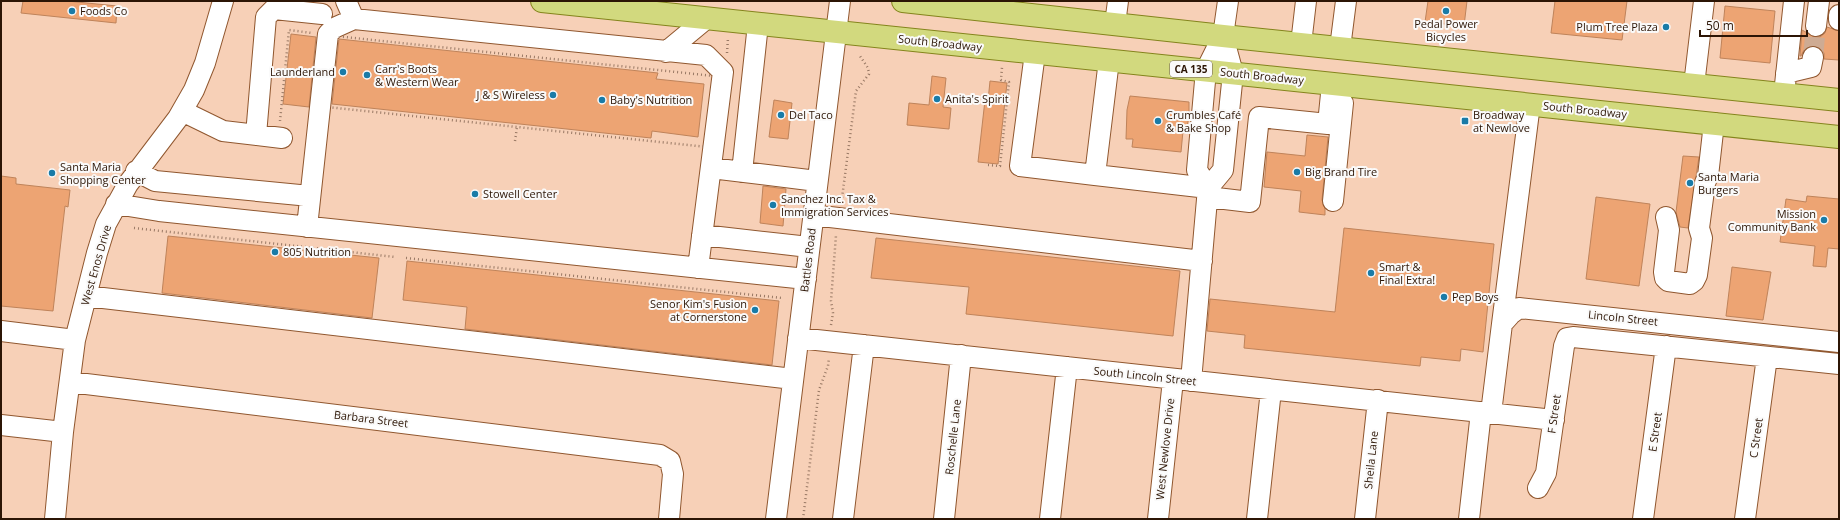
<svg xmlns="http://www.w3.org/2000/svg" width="1840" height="520" viewBox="0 0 1840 520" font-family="'Open Sans',sans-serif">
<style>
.building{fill:#eda473;stroke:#bf835a}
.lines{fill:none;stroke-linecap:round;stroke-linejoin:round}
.minor-tunnel{stroke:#ceab93;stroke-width:20;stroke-dasharray:20 10;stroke-linecap:butt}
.minor-casing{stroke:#90572f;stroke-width:22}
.major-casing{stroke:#84841c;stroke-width:24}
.path{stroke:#987864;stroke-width:2.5;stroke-dasharray:1 3;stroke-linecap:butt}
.minor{stroke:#fff;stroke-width:20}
.major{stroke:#d2d97e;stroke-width:22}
.poi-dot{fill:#197ba7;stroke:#fafafa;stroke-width:1.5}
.labels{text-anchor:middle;stroke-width:4;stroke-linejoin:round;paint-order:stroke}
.shield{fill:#fafafa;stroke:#6a5a4e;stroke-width:1}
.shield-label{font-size:10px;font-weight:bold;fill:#2c1505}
.poi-label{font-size:11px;fill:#2c1505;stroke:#fafafa;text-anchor:start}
.street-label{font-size:11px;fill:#2c1505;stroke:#fafafa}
</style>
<rect width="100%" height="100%" fill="#f7d0b7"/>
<path class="building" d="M 23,1 L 67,1 L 117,6 L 116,23 L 21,13 Z
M 1428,1 L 1467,1 L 1464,26 L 1425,22 Z
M 1555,1 L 1627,1 L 1622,40 L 1551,33 Z
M 1725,6 L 1775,11 L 1770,63 L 1720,58 Z
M 1827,27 L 1839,31 L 1839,60 L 1824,59 L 1824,53 L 1821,49 L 1815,46 L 1809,46 L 1804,50 L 1801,56 L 1800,56 L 1802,30 L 1815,37 L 1820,37 L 1825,33 Z
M 291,34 L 316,37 L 309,107 L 283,104 Z
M 339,39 L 658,73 L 656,79 L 704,84 L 698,137 L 652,131 L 651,138 L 332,104 Z
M 932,76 L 946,78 L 943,107 L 951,108 L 949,129 L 907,125 L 909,103 L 929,105 Z
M 990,81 L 1007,83 L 998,164 L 978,162 L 985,100 L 988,101 Z
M 1130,96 L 1189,102 L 1189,117 L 1186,131 L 1183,131 L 1181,152 L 1132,147 L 1133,139 L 1126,139 L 1127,110 Z
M 774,100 L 792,103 L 788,139 L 769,137 Z
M 1307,135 L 1328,137 L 1322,200 L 1325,209 L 1325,215 L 1299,212 L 1301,191 L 1264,187 L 1267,152 L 1305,156 Z
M 1683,156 L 1699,157 L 1688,228 L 1680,227 L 1676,212 Z
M 1,176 L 16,178 L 16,184 L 70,190 L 68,207 L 65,206 L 53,311 L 1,306 Z
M 763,186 L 786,189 L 783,226 L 760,223 Z
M 1807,196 L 1839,199 L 1839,249 L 1828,248 L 1826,267 L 1813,266 L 1815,246 L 1780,242 L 1786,199 L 1806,202 Z
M 1596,197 L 1650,204 L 1639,286 L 1586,279 Z
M 1344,228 L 1494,244 L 1483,352 L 1461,349 L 1460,361 L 1421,357 L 1420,366 L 1244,348 L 1245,335 L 1207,331 L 1210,299 L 1335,312 Z
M 168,236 L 379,258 L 372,318 L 162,293 Z
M 876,238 L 1180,271 L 1173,336 L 966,314 L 969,287 L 871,278 Z
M 407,261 L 779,301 L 772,365 L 465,329 L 467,307 L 403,300 Z
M 1732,267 L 1771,272 L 1763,320 L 1726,316 Z"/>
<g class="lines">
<path class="minor-tunnel" d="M 1813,57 L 1816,26"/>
<defs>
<path id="minor" d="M 346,1 L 354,19
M 1839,20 L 1839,15
M 1115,24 L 1118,1
M 1816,26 L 1819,1
M 1301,44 L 1306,1
M 1340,48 L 1346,1
M 666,52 L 707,18
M 1035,53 L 1020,166 L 1095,175
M 1109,60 L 1095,175 L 1208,188
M 1786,73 L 1811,67 L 1813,57
M 1694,85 L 1704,1
M 1784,94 L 1794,1
M 182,111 L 223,131 L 282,138
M 256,135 L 266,17 L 274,9 L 322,14
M 711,168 L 817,181
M 136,171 L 155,181 L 310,196
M 742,172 L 758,24
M 1208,188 L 1197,170 L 1206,70 L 1223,36 L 1228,1
M 1208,197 L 1250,202 L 1259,117 L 1328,124 L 1332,84
M 1333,201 L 1343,103
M 116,204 L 159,211 L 806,279
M 813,215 L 1202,261
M 1666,217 L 1669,230 L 1664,272 L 1665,278 L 1668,281 L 1690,284 L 1694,281 L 1697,275 L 1702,238 L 1699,228 L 1705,183 L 1708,176 L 1714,123
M 307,227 L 328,34 L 334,28 L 354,19 L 706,55 L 723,72 L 698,268
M 702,235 L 809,247
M 86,296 L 793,379
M 1502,324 L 1530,104
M 1,331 L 75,340
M 798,338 L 1554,420
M 1191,381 L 1208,188 L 1223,170 L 1233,73 L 1223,36
M 70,382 L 660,455 L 670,461 L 673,474 L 669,519
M 1491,413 L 1502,324 L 1511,314 L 1519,308 L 1839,342
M 1,425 L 63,432
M 1538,488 L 1546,473 L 1564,346 L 1567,338 L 1573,337 L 1839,364
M 55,519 L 63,432 L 75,340 L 97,253 L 106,224 L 128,184 L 178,118 L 194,90 L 205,63 L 223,1
M 776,519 L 840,1
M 843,519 L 864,345
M 944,519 L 961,355
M 1050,519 L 1067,367
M 1158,519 L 1173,380
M 1257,519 L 1271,390
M 1365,519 L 1378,400
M 1469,519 L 1481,412
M 1643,519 L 1666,346
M 1745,519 L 1767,357"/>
<path id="major" d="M 542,1 L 1839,137
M 903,1 L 1223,36 L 1839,100"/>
</defs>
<use href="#minor" class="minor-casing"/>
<use href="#major" class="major-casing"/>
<path class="path" d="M 335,36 L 714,76 L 707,147 L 327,107 Z
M 727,53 L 728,38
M 280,121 L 289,30 L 312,33
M 515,141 L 517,127
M 988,165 L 1000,166 L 1009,82 L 1001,80 L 1002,67
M 840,201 L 842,198 L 856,91 L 869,74 L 868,68 L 860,56
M 134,228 L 395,257
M 406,258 L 782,298
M 831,325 L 833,313 L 831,301 L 836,235
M 803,519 L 819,390 L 828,366 L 829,358"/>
<use href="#minor" class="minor"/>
<use href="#major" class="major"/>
</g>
<g class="poi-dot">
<circle cx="72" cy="11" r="4"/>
<circle cx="1446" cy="11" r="4"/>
<circle cx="1666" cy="27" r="4"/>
<circle cx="343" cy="72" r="4"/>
<circle cx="367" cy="75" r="4"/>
<circle cx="553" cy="95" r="4"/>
<circle cx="937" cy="99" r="4"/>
<circle cx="602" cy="100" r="4"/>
<circle cx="781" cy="115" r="4"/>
<circle cx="1158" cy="121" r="4"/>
<rect x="1461" y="117" width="8" height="8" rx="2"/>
<circle cx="1297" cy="172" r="4"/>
<circle cx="52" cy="173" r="4"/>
<circle cx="1690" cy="183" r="4"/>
<circle cx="475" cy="194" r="4"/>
<circle cx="773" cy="205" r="4"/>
<circle cx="1824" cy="220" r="4"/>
<circle cx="275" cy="252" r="4"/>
<circle cx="1371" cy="273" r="4"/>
<circle cx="1444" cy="297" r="4"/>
<circle cx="755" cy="310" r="4"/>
</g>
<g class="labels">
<rect class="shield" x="1170" y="61" width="42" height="16" rx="3"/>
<g class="shield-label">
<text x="1191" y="73">CA 135</text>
</g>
<g class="poi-label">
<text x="80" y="15">Foods Co</text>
<text x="1446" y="28" text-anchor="middle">Pedal Power<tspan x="1446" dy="13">Bicycles</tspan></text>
<text x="1658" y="31" text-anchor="end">Plum Tree Plaza</text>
<text x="375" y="73">Carr's Boots<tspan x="375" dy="13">&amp; Western Wear</tspan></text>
<text x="335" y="76" text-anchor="end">Launderland</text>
<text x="545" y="99" text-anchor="end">J &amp; S Wireless</text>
<text x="945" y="103">Anita's Spirit</text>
<text x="610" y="104">Baby's Nutrition</text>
<text x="789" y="119">Del Taco</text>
<text x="1166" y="119">Crumbles Café<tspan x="1166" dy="13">&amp; Bake Shop</tspan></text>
<text x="1473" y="119">Broadway<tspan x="1473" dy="13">at Newlove</tspan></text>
<text x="60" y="171">Santa Maria<tspan x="60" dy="13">Shopping Center</tspan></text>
<text x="1305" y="176">Big Brand Tire</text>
<text x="1698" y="181">Santa Maria<tspan x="1698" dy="13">Burgers</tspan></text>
<text x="483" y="198">Stowell Center</text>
<text x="781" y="203">Sanchez Inc. Tax &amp;<tspan x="781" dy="13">Immigration Services</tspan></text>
<text x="1816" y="218" text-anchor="end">Mission<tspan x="1816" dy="13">Community Bank</tspan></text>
<text x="283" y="256">805 Nutrition</text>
<text x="1379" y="271">Smart &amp;<tspan x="1379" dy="13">Final Extra!</tspan></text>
<text x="1452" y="301">Pep Boys</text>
<text x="747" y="308" text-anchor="end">Senor Kim's Fusion<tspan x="747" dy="13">at Cornerstone</tspan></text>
</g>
<g class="street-label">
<text transform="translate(940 43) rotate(6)" y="4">South Broadway</text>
<text transform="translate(1262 76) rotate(6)" y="4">South Broadway</text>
<text transform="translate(1585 110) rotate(6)" y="4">South Broadway</text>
<text transform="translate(808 260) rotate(-83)" y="4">Battles Road</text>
<text transform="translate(96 265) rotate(-74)" y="4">West Enos Drive</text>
<text transform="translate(1623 318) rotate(6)" y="4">Lincoln Street</text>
<text transform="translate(1145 376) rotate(6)" y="4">South Lincoln Street</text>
<text transform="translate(1554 414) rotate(-82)" y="4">F Street</text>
<text transform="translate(371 419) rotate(7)" y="4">Barbara Street</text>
<text transform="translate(1655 432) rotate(-82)" y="4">E Street</text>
<text transform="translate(953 437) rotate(-84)" y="4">Roschelle Lane</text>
<text transform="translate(1756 438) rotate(-82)" y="4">C Street</text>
<text transform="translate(1165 449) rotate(-84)" y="4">West Newlove Drive</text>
<text transform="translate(1371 460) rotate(-84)" y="4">Sheila Lane</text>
</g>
</g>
<rect width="1840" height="520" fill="none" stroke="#2c1505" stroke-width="4"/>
<path d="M1700 30v6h107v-6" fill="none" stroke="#2c1505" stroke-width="2"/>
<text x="1706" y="30" font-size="12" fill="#2c1505" stroke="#fafafa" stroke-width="3" paint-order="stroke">50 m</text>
</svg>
